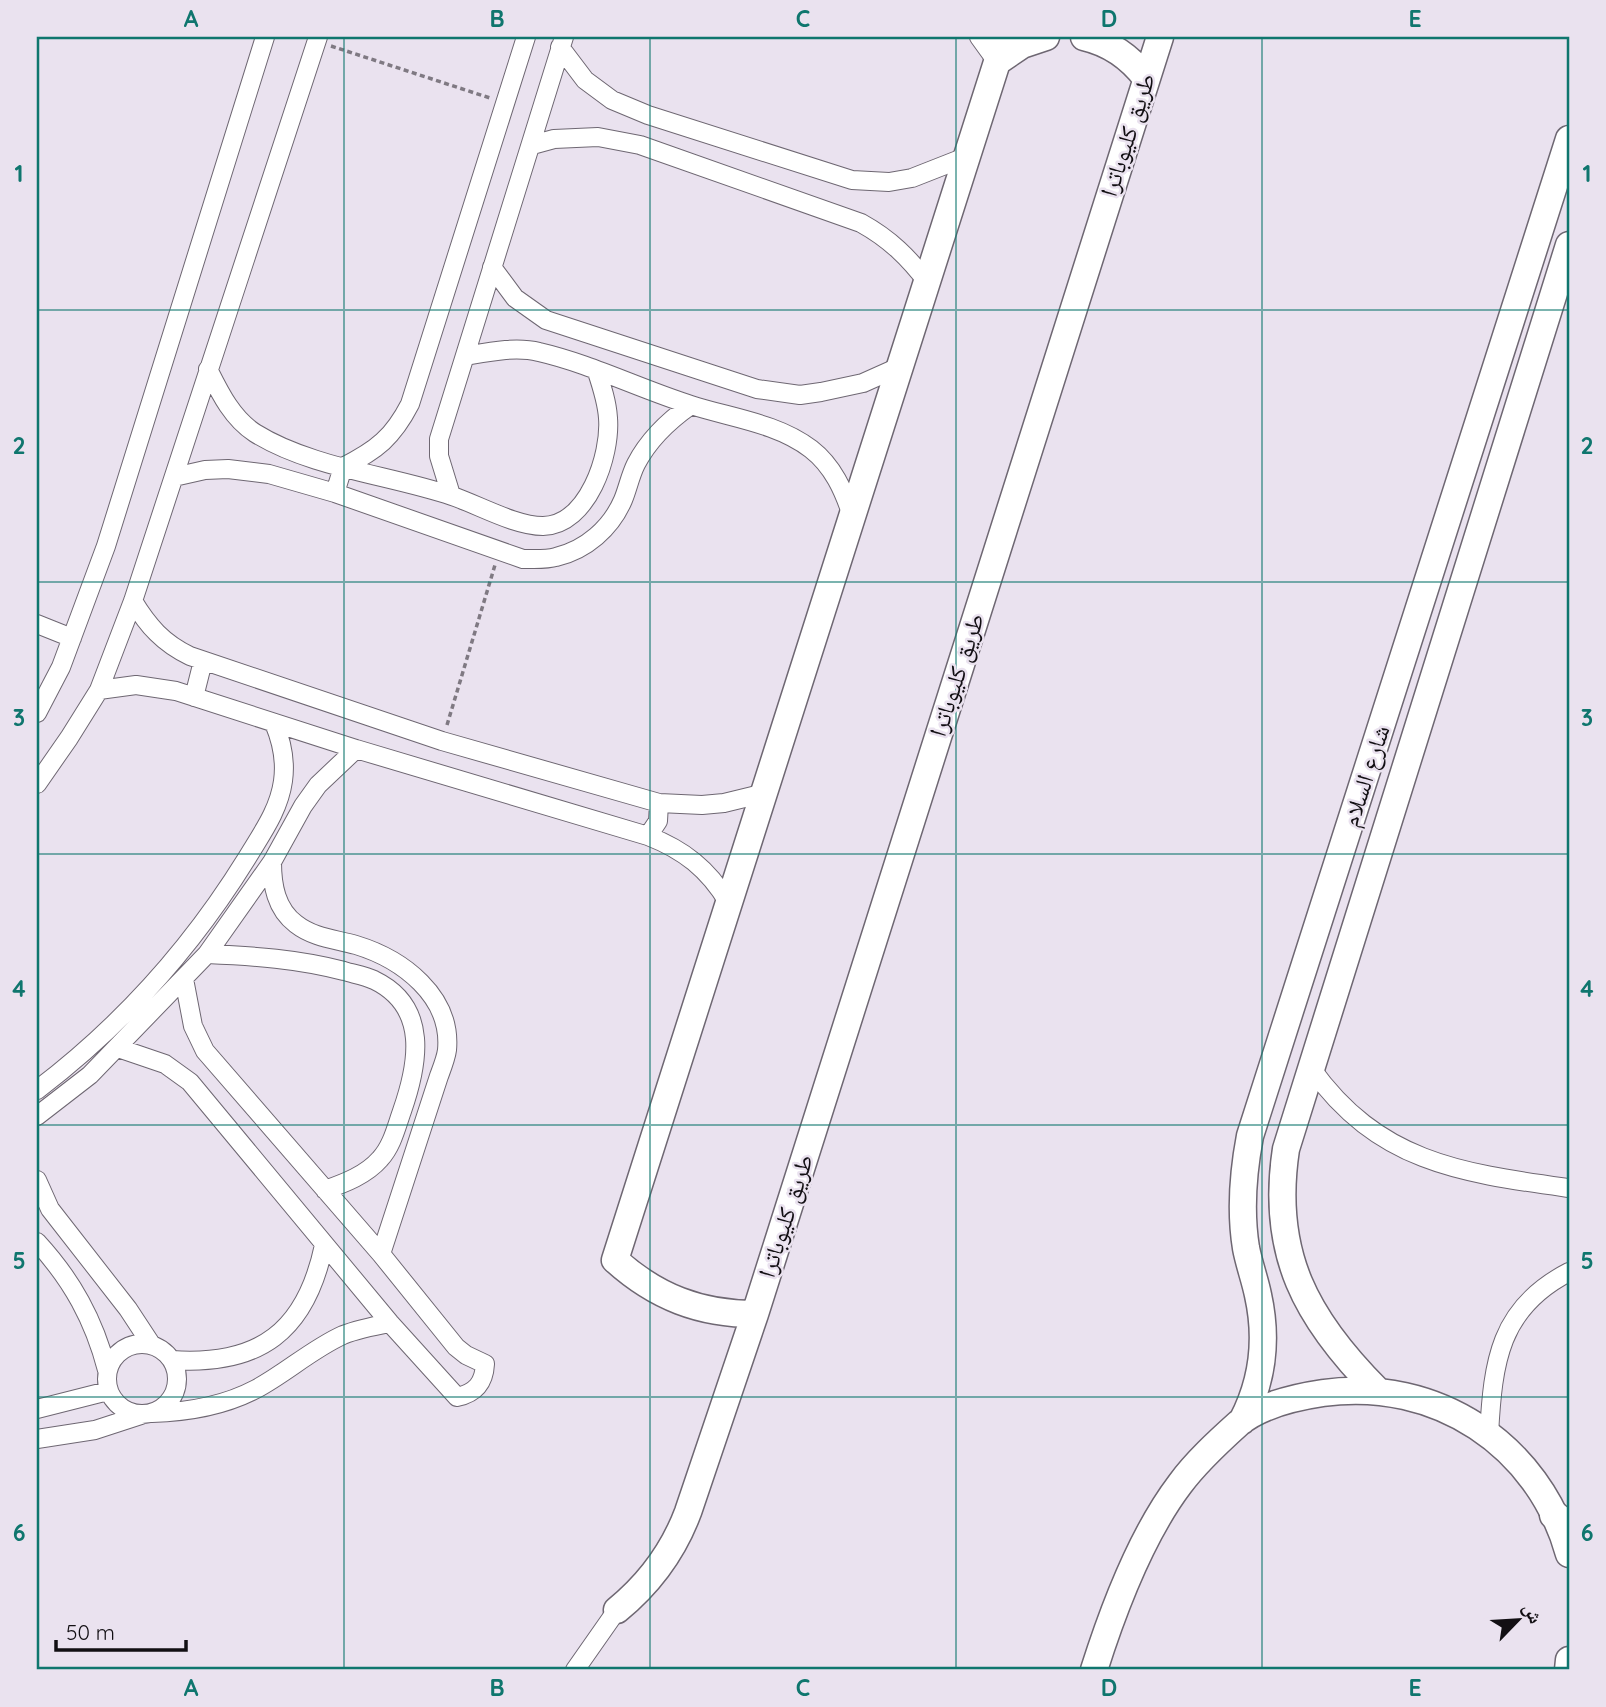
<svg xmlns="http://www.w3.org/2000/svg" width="1606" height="1707" viewBox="0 0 1606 1707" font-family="Quicksand,'Noto Naskh Arabic',sans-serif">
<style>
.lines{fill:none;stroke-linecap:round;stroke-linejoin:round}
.minor-casing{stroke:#6e6772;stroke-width:20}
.secondary-casing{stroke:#6e6772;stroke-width:29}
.primary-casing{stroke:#6e6772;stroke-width:31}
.path{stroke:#7f7982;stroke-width:3.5;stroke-dasharray:5 3.5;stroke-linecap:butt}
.minor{stroke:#fff;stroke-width:18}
.secondary{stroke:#fff;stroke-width:26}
.primary{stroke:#fff;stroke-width:28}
.grid{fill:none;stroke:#0f766e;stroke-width:2;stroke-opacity:0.55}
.labels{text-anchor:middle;stroke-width:5;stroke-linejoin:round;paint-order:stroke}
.street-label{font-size:24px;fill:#120f13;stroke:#eae2ef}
.neatline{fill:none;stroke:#0f766e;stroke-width:2.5}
.grid-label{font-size:23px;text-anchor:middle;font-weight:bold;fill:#0f766e}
</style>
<rect width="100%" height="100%" fill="#eae2ef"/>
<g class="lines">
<defs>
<path id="minor" d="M 979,37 L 997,62
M 560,47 L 585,80 L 612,100 L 648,115 L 852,180 L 889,182 L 912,178 L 968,156
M 532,145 L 554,139 L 598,137 L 640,145 L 861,223 C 890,239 909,258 928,283
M 492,267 L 515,298 L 546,320 L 757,389 L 800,395 L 821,392 L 863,383 L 901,366
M 465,356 C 488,352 516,346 539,352 C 591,364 640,389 691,405 C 731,418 777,423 811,449 C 833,466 844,491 852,516
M 208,369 C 220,393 232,418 255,433 C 311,468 390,475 452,496 C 479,505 515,526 543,526 C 588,525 611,455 608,418 C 607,402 602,387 597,372
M 174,477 L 205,470 L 228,469 L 269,474 L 335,493 L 523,559 C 534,559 546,560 556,557 C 586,550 611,528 623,500 C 628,488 630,476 636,464 C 649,439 668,421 691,405
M 335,493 L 343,467 C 377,450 393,437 410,404 L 526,37
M 451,495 L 439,456 L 439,439 L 564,37
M 133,601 C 148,626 163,643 190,656 L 442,741 L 659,803 L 702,805 L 724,803 L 765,793
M 37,624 L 72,638
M 99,690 L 136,685 L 176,691 L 356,749 L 648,836 C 684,850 708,869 728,902
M 194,697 L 203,661
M 37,713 L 61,667 L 106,546 L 265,37
M 37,784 L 69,738 L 99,690 L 133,601 L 318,37
M 648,836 L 658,821 L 659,803
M 272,862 C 272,885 276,909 296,924 C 314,938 335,939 356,945 C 402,959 452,996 447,1050 C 446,1058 442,1068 439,1076 L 381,1254
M 207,954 C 254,956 298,959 344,971 C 354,974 365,976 374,980 C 430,1007 418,1065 402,1111 C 396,1128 392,1146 380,1159 C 366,1175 345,1183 325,1190
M 118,1048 L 165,1064 L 190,1082 L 390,1323 L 457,1397 C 476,1393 484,1383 485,1364 L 466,1355 L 456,1347 L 381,1254 L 205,1051 L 193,1026 L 184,979
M 1311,1068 C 1379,1163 1461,1173 1569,1188
M 37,1090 C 120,1027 192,947 247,858 C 262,833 279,810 283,781 C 286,760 282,742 274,723
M 37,1116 L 90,1075 L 207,954 L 272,862 L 303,806 L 318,785 L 356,749
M 37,1180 L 50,1209 L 128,1309 L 151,1344
M 37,1242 C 72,1280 94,1320 107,1370
M107 1379a35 35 0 1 1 70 0a35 35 0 1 1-70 0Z
M 172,1360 C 260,1366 306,1331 324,1245
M 37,1409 L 108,1391
M 152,1413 C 189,1412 224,1406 256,1389 C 286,1373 312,1349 343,1335 C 358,1329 374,1326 390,1323
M 1489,1434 C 1493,1362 1499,1308 1569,1272
M 37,1439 L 95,1430 L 141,1415
M 575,1670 L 617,1610"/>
<path id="secondary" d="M 1084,37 C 1110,43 1130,57 1146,78
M 997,62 L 1022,45 L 1046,37
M 755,1314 C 700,1314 656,1297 615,1260 L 1005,37
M 1378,1391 C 1306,1319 1270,1253 1286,1149 L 1569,245
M 1242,1421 C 1263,1381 1268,1340 1258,1295 C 1255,1280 1249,1264 1246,1248 C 1240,1211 1243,1173 1250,1136 L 1569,139
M 617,1610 C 650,1583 673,1552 688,1512 L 755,1314 L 1160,37
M 1094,1670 C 1113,1610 1142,1534 1180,1484 C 1196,1462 1219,1441 1239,1423 C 1261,1405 1296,1397 1323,1393 C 1436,1377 1539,1445 1569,1554
M 1568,1670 L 1569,1660"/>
<path id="primary" d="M 1554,1515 L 1569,1527"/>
</defs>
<use href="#minor" class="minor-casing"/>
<use href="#secondary" class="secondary-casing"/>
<use href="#primary" class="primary-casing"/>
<path class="path" d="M 331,46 L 490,98
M 447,725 L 495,565"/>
<use href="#minor" class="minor"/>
<use href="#secondary" class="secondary"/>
<use href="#primary" class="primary"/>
</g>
<path class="grid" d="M 344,37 L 344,1670M 650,37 L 650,1670M 956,37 L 956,1670M 1262,37 L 1262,1670M 37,310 L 1569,310M 37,582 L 1569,582M 37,854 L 1569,854M 37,1125 L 1569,1125M 37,1397 L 1569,1397"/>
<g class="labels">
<g class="street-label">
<text transform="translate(1128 135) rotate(-72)" y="8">طريق كليوباترا</text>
<text transform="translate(957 675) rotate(-72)" y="8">طريق كليوباترا</text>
<text transform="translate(1366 776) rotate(-72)" y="8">شارع السلام</text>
<text transform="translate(786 1216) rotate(-72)" y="8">طريق كليوباترا</text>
</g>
</g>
<rect width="1606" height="1707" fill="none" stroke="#eae2ef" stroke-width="77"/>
<g transform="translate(1518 1620) rotate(65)" stroke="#eae2ef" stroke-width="5" paint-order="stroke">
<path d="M0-5L12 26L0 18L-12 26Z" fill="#120f13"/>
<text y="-10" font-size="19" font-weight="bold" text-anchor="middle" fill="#120f13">ش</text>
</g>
<path d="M56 1640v10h130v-10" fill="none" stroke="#120f13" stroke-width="3.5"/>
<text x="66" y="1640" font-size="21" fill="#120f13" stroke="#eae2ef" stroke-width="5" paint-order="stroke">50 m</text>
<rect x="38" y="38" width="1530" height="1630" class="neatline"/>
<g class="grid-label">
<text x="191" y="27">A</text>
<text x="497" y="27">B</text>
<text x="803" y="27">C</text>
<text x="1109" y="27">D</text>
<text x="1415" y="27">E</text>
<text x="19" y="182">1</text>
<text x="1587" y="182">1</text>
<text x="19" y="454">2</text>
<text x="1587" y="454">2</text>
<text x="19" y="726">3</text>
<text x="1587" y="726">3</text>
<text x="19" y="997">4</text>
<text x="1587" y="997">4</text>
<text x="19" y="1269">5</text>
<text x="1587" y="1269">5</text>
<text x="19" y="1541">6</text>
<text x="1587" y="1541">6</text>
<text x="191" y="1696">A</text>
<text x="497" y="1696">B</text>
<text x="803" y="1696">C</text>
<text x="1109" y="1696">D</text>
<text x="1415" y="1696">E</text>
</g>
</svg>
